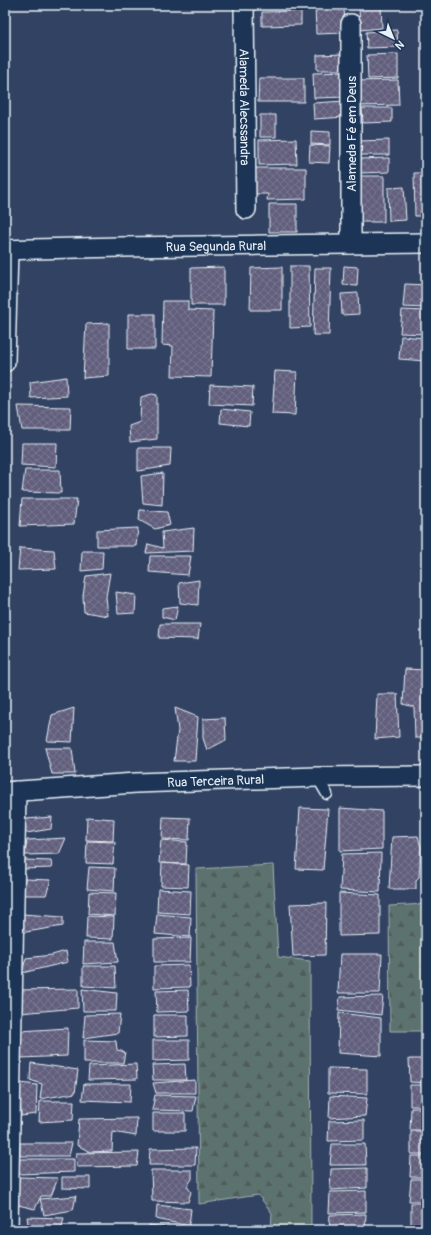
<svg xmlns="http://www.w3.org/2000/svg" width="431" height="1235" viewBox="0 0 431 1235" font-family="Pangolin,sans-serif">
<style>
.forest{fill:url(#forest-firs);stroke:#a2b2b3}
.building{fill:url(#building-cross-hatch);stroke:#e8f1f8}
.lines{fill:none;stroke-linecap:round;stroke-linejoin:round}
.lane-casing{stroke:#e8f1f8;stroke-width:13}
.street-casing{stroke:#e8f1f8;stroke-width:22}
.lane{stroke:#1d3557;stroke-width:10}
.street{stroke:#1d3557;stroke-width:19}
.labels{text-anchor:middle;stroke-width:3.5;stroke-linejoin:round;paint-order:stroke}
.street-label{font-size:13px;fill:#e8f1f8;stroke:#1d3557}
</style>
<defs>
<pattern id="forest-firs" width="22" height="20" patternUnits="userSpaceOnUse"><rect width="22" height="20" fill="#5c726e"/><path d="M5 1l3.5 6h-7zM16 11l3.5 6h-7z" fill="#505b5a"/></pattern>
<pattern id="building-cross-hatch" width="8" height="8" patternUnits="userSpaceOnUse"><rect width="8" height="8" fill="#625f7d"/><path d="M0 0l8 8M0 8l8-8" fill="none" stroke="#787690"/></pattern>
</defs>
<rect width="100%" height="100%" fill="#324262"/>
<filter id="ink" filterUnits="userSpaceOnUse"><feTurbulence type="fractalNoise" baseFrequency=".025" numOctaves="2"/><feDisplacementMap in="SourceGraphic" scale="8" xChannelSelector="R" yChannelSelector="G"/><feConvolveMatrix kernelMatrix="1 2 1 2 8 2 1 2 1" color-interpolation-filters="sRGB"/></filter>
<g filter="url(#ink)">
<path class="forest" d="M 273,865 L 278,957 L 310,961 L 311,1230 L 271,1230 L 272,1213 L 258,1195 L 199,1204 L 196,869 Z
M 426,904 L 426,1031 L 390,1031 L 389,906 Z"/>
<path class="building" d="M 257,5 L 293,5 L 293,9 L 257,9 Z
M 315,5 L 344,5 L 345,33 L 316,34 Z
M 359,5 L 381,5 L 382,28 L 360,30 Z
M 301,11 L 301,25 L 262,26 L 262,12 Z
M 397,30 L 398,47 L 367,48 L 366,32 Z
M 344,54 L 345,70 L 317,70 L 317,55 Z
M 398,54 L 398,78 L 368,79 L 367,55 Z
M 346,72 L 347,97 L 314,98 L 313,73 Z
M 259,78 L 304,78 L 304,102 L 258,102 Z
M 398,80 L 399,105 L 357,106 L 356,81 Z
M 345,101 L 346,117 L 314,119 L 313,103 Z
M 362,108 L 392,108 L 392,122 L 363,123 Z
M 260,115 L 276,115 L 276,137 L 260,137 Z
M 311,131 L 330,132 L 330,145 L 311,144 Z
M 296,139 L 297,164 L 259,165 L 259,140 Z
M 389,140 L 389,155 L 359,155 L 359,141 Z
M 310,145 L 330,146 L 329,163 L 309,162 Z
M 389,158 L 389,172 L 359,173 L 359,159 Z
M 252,168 L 306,168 L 306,199 L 267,200 L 268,194 L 252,194 Z
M 414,173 L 426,173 L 426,216 L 415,216 Z
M 360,176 L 384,176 L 384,222 L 359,222 Z
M 404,187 L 406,220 L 389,221 L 388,188 Z
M 269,204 L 297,204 L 297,232 L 269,232 Z
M 290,266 L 309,266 L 310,327 L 290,328 Z
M 344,266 L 358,267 L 357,286 L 343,285 Z
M 224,267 L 224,305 L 191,305 L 191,268 Z
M 282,267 L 282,310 L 250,310 L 251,268 Z
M 315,268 L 331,268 L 329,335 L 313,335 Z
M 405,284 L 426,285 L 426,308 L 403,307 Z
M 358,293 L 359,314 L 342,315 L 341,294 Z
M 163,301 L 188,301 L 188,310 L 213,311 L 211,377 L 172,376 L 173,346 L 162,345 Z
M 402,310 L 426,311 L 426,334 L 400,333 Z
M 128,314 L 155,314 L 155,349 L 128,349 Z
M 109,323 L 109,376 L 83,378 L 86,324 Z
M 401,336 L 426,338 L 426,361 L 399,359 Z
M 275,371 L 297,372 L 295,415 L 272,414 Z
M 66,377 L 67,396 L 31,398 L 30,382 Z
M 210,385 L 253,387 L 252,406 L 209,404 Z
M 152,394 L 157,395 L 157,439 L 130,442 L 129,426 L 140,422 L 141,397 Z
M 18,406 L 71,407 L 70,430 L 22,430 Z
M 221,409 L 250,412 L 249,426 L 220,423 Z
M 22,443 L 57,443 L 56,467 L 21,465 Z
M 138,448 L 171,448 L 170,466 L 138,471 Z
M 25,470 L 60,470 L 61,493 L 22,492 Z
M 163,473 L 162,505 L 143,503 L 141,476 Z
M 22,499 L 77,499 L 74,524 L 20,526 Z
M 140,510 L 167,512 L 170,525 L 155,529 L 139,520 Z
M 138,528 L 136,546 L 97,546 L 97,530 Z
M 194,528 L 193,551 L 146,553 L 148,544 L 163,548 L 162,532 Z
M 20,548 L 54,550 L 56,569 L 18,570 Z
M 82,551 L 103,551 L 102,569 L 81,571 Z
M 150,556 L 191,556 L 188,575 L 149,572 Z
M 110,573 L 106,597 L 108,616 L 84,612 L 83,596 L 86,576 Z
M 199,580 L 198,605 L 180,603 L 179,583 Z
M 116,592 L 136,595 L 135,613 L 118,614 Z
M 178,606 L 175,620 L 162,617 L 162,608 Z
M 160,624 L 200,624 L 198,639 L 159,638 Z
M 405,669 L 426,670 L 426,738 L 415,738 L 414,707 L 403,704 Z
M 377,694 L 397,694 L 399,737 L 375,739 Z
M 74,708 L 72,742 L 47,741 L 52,715 Z
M 175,708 L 198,717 L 195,761 L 174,761 L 178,730 Z
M 222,718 L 225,718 L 226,740 L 207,750 L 203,738 L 203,719 Z
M 45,748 L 72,748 L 75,774 L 52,774 Z
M 300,808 L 328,809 L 323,870 L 296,869 Z
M 340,808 L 382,811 L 382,849 L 340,851 Z
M 52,817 L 51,829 L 20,834 L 26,819 Z
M 87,817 L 114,819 L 113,841 L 86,840 Z
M 163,817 L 190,818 L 189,840 L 162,839 Z
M 418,836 L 421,847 L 419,877 L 416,880 L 416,889 L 389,889 L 392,837 Z
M 66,838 L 59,854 L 25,855 L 27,840 Z
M 161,840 L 187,842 L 186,864 L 159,863 Z
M 87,841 L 115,842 L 113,864 L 86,863 Z
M 381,853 L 380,892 L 340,890 L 342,854 Z
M 426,853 L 426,882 L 423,882 Z
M 25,860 L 51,861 L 52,868 L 22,869 Z
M 162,863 L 189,865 L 188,887 L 161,886 Z
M 89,867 L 115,868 L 114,891 L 87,889 Z
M 25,879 L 51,880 L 46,895 L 24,895 Z
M 158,889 L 191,891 L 190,914 L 157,912 Z
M 89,892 L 116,893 L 115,916 L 88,914 Z
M 339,893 L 380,895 L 380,935 L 339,936 Z
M 326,903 L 325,955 L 293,956 L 290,904 Z
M 23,914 L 63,917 L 63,926 L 20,933 Z
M 157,914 L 191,917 L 190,937 L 155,934 Z
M 87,916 L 114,917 L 113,939 L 86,938 Z
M 191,938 L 190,962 L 154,962 L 154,939 Z
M 84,942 L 115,942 L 118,962 L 83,964 Z
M 66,951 L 68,962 L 22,973 L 26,958 L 52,955 Z
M 340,954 L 382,954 L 380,993 L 338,993 Z
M 189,965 L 190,987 L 154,988 L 154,966 Z
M 83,966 L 115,966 L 116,988 L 83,986 Z
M 78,989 L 78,1008 L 20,1013 L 16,990 Z
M 82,989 L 117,993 L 116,1011 L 83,1011 Z
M 188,990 L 189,1011 L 157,1012 L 156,991 Z
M 383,996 L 381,1015 L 338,1010 L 340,997 Z
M 339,1013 L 381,1018 L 381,1056 L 338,1053 Z
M 120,1014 L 118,1033 L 83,1038 L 85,1015 Z
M 154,1015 L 188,1015 L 188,1036 L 154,1037 Z
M 68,1028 L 67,1056 L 21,1058 L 20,1031 Z
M 84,1040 L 116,1041 L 117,1050 L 125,1052 L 123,1063 L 84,1063 Z
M 153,1040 L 189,1040 L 189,1060 L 153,1061 Z
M 409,1059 L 426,1059 L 426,1083 L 410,1082 Z
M 31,1063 L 78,1070 L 75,1093 L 40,1099 L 42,1084 L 30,1080 Z
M 136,1064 L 137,1079 L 88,1080 L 89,1066 Z
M 185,1064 L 186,1080 L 153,1080 L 152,1065 Z
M 328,1068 L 367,1069 L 367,1094 L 328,1093 Z
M 195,1080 L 195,1093 L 156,1093 L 153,1083 Z
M 20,1083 L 37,1085 L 36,1114 L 21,1116 Z
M 84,1084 L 131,1084 L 130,1102 L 82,1100 Z
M 410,1085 L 426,1085 L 426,1106 L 410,1106 Z
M 155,1095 L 196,1096 L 193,1111 L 152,1110 Z
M 330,1096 L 367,1098 L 365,1116 L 329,1118 Z
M 40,1101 L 74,1101 L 73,1120 L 39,1122 Z
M 411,1108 L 426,1108 L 426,1130 L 410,1130 Z
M 153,1113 L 185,1113 L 185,1131 L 153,1131 Z
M 137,1118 L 136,1136 L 113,1132 L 112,1151 L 90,1152 L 77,1145 L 79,1119 Z
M 364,1120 L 364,1140 L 328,1141 L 329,1121 Z
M 411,1131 L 426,1131 L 426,1154 L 411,1154 Z
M 20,1143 L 72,1143 L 69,1156 L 20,1156 Z
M 332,1144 L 365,1144 L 366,1165 L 330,1165 Z
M 196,1148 L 195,1165 L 149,1165 L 150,1149 Z
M 139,1152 L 137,1166 L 77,1167 L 76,1153 Z
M 411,1156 L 426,1156 L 426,1177 L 410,1177 Z
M 20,1159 L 74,1159 L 74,1172 L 19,1174 Z
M 367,1168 L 367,1188 L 330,1190 L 331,1169 Z
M 151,1170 L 192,1170 L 192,1179 L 187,1186 L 191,1192 L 188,1202 L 152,1201 Z
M 19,1177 L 58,1178 L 51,1196 L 41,1196 L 35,1209 L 18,1205 Z
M 62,1177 L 90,1177 L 90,1189 L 62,1188 Z
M 411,1179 L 426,1179 L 426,1201 L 409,1201 Z
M 366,1191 L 366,1212 L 329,1213 L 330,1192 Z
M 76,1196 L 73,1210 L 44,1215 L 40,1199 Z
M 411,1203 L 426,1203 L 426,1225 L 411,1225 Z
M 157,1205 L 191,1209 L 189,1226 L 156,1219 Z
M 366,1214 L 365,1230 L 329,1230 L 330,1215 Z
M 27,1217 L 64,1218 L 61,1230 L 29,1230 Z
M 149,1225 L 182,1229 L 182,1230 L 149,1230 Z
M 411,1227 L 426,1227 L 426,1230 L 411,1230 Z"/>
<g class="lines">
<defs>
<path id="lane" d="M 317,777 L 327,794"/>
<g id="street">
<path id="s1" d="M 244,5 L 246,209"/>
<path d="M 351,244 L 351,24"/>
<path id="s2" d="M 5,250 L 33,249 L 121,247 L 426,243"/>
<path d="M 5,362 L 8,250"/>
<path id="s3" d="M 5,792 L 136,783 L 317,777 L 426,776"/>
<path d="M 8,1230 L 16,791"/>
</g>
</defs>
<use href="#lane" class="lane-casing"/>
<use href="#street" class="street-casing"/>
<use href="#lane" class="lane"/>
<use href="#street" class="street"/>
</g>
</g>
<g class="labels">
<g class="street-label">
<text dy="5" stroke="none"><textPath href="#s1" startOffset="102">Alameda Alecssandra</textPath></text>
<text transform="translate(351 134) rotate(-90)" y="5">Alameda Fé em Deus</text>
<text dy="5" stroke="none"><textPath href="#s2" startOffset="211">Rua Segunda Rural</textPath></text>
<text dy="5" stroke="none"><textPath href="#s3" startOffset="211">Rua Terceira Rural</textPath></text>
</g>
</g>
<rect width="431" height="1235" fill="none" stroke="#1d3557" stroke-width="20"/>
<rect x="10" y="10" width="411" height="1215" fill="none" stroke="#e8f1f8" stroke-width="1.5" filter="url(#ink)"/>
<g transform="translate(393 38) rotate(137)" stroke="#1d3557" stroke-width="3" paint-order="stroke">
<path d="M0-3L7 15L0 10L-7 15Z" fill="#e8f1f8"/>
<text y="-6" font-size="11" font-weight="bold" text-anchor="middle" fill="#e8f1f8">N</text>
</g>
</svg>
